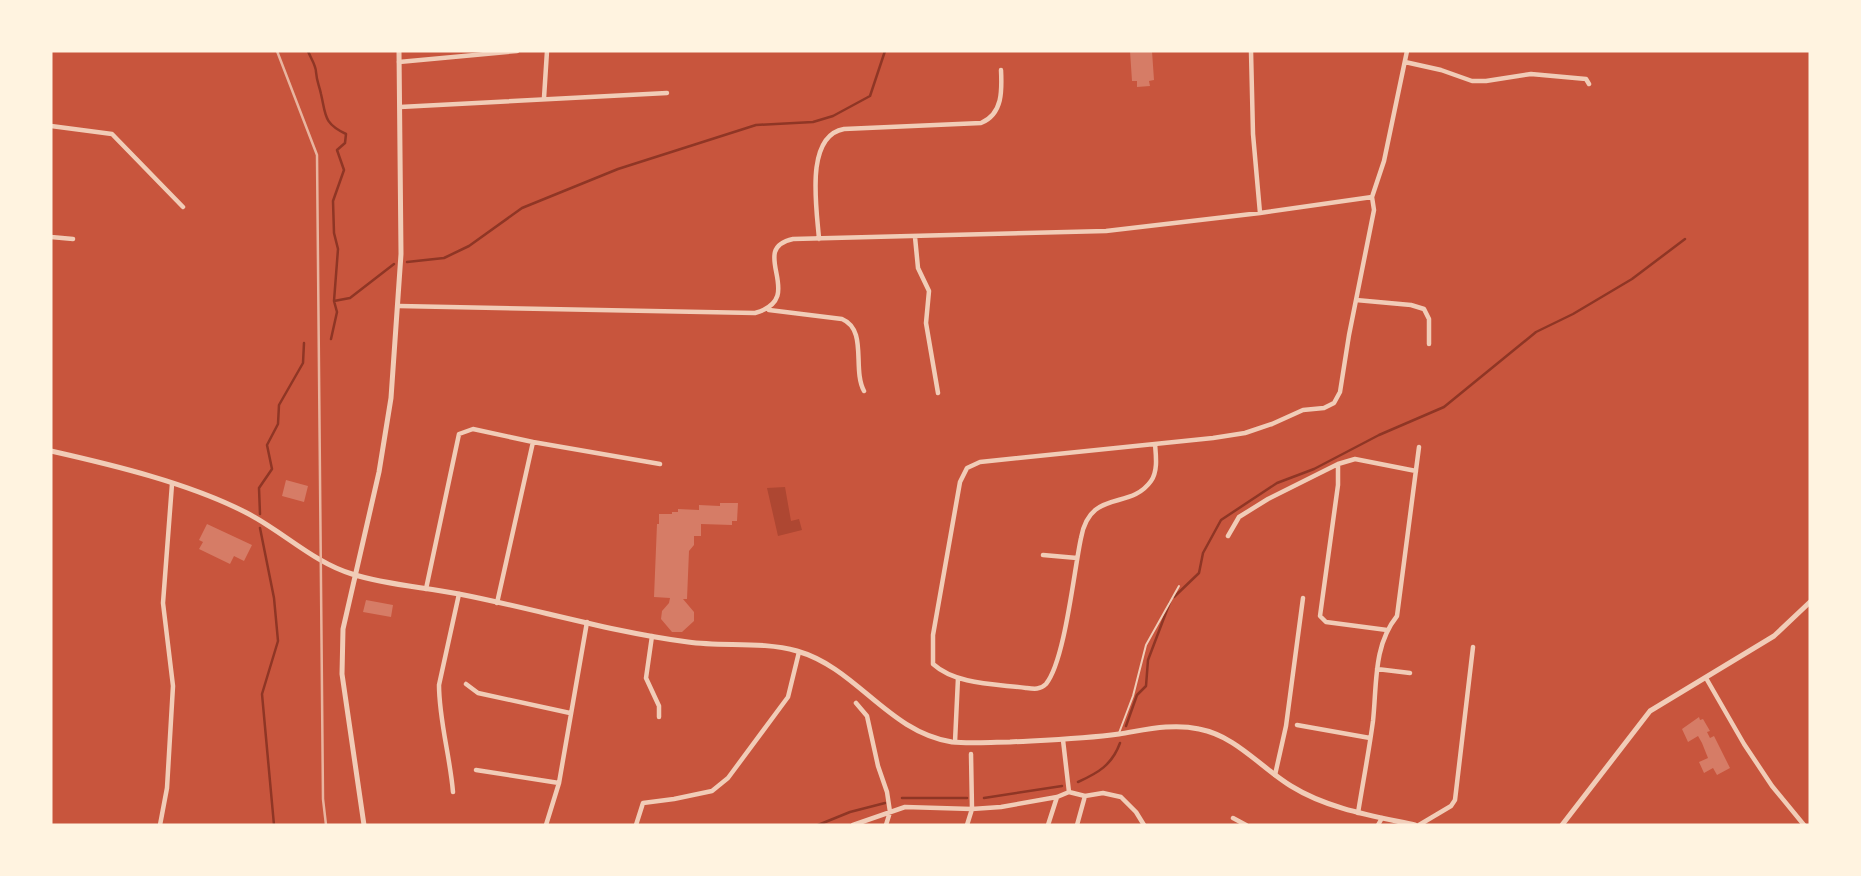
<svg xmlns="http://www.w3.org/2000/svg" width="1861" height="876" viewBox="0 0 1861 876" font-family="Signika,sans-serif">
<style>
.green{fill:#ae4732}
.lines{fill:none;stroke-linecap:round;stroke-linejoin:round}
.stream{stroke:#8f3625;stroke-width:2.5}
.building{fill:#d67c66}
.service{stroke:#f1ccb7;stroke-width:2}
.minor{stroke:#f1ccb7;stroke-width:4.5}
.tertiary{stroke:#f1ccb7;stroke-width:5}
.rail{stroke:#e9b49f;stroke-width:2.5}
</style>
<rect width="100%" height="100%" fill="#c8553d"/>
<path class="green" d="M 785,487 L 791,521 L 799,519 L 802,530 L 778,536 L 767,488 Z"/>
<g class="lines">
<path class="stream" d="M 308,51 C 310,57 316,65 316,72 C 317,83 319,84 321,94 C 326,115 323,123 346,134 L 345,143 L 337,150 L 344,170 L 333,201 L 334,233 L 338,249 L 334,301 L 337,312 L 331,339
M 407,262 L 444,258 L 469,246 L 522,208 L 618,169 L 756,125 L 813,122 L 833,116 L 870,96 L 885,51
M 334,301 L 350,298 L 394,264
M 260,514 L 259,488 L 272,469 L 267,445 L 278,424 L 279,405 L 303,363 L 304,343
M 260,528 L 274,598 L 278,641 L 262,694 L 274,825
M 1174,597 L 1199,573 L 1203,553 L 1221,520 L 1277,483 L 1314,469 L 1379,435 L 1444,407 L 1536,332 L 1573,314 L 1632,279 L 1685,239
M 1126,726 L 1137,695 L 1146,686 L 1148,660 L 1170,602
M 1078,782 C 1098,773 1112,765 1120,743
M 902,798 L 967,798
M 984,798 L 1062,786
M 818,825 L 850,812 L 885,803"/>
</g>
<path class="building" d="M 1130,51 L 1152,51 L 1154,80 L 1149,81 L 1150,86 L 1137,87 L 1137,81 L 1132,81 Z
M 286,480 L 308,486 L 304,502 L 282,496 Z
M 720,503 L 738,503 L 737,521 L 732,521 L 732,525 L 701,524 L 701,536 L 694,536 L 694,545 L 689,551 L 687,599 L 683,599 L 694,612 L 694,621 L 682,632 L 672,632 L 661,619 L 662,611 L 669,603 L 670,598 L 654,597 L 657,524 L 659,524 L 659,514 L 672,514 L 672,512 L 678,512 L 678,509 L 699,510 L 699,505 L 720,506 Z
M 207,524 L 252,545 L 244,561 L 234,556 L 230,564 L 199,549 L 203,542 L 199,540 Z
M 366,600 L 393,605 L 391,617 L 363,612 Z
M 1699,717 L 1700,720 L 1703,719 L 1710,731 L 1707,732 L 1710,738 L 1714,736 L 1730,768 L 1717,775 L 1713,768 L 1704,773 L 1699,762 L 1708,758 L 1702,743 L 1698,736 L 1688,742 L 1682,729 Z"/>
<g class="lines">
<path class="service" d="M 1119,733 L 1133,696 L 1146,645 L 1179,586"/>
<path class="minor" d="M 1251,51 L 1253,134 L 1260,213
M 399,62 L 517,51
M 1405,62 L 1441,70 L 1472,81 L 1486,81 L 1531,74 L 1586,79 L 1589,84
M 544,98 L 547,51
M 400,107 L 667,93
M 51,126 L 112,134 L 183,207
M 51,237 L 73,239
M 915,237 L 918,268 L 929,291 L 926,323 L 938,393
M 819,239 C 817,210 804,136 844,129 L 981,123 C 1003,114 1002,90 1001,70
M 1356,300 L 1411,305 L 1424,309 L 1429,319 L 1429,344
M 399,306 L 755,313 C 809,298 746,249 793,239 L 1106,231 L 1260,213 L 1372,197
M 769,310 L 842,319 C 868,330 852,369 864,391
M 1155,444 C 1156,456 1158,471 1151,481 C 1130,511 1090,488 1081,538 C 1074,570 1065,661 1046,684 C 1040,690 1034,689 1026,688 C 997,684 956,685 933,664 L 933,635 L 960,482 L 967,468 L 980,462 L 1213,438 L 1245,433 L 1272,424 L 1303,410 L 1324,408 L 1334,403 L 1340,392 L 1349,335 L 1374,210 L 1372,197 L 1384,161 L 1407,51
M 1338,464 L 1338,485 L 1320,616 L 1326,622 L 1387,630
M 1228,536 L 1239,517 L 1268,499 L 1338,464 L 1355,459 L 1416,471
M 1043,555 L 1077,558
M 426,589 L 459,434 L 473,429 L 533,442 L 660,464
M 497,603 L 533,442
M 652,636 L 646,678 L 659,706 L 659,717
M 1377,669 L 1410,673
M 1706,678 L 1744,744 L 1772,786 L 1804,825
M 466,684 L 478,693 L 570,713
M 856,703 L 867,716 L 878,766 L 887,792 L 890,812 L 886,825
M 1297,725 L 1370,738
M 1063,740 L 1069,792
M 955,742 L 958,678
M 476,770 L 559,783
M 1275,775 L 1286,726 L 1303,598
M 453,792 C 450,756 439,720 439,685 L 459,594
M 1358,813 C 1363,782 1369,751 1373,721 C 1377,684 1373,646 1397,616 L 1419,447
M 1233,818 L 1246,825
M 160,825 L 167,788 L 173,686 L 163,603 L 172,484
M 546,825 L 559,783 L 587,622
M 636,825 L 643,803 L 674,799 L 712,791 L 728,778 L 788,697 L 799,652
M 853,825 L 905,807 L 972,809 L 1001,807 L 1057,797 L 1069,792 L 1085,796 L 1103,793 L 1121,797 L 1136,812 L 1144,825
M 967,825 L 972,809 L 971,754
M 1048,825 L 1057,797
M 1077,825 L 1085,796
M 1378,825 L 1382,818
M 1419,825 L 1451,806 L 1455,800 L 1473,647"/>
<path class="tertiary" d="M 51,451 C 113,465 188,483 245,512 C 281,530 314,563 352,574 C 386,585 424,587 459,594 C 536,609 611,632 688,642 C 723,647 762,641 797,651 C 857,668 888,732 952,742 C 971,744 991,742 1010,742 C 1047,740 1083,739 1119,734 C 1145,730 1172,723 1199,729 C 1236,736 1260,767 1291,786 C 1328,809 1373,816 1415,825
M 364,825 L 342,674 L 343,629 L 379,472 L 391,398 L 401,254 L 399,51
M 1562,825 L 1650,711 L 1774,636 L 1810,602"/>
<path class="rail" d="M 277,51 L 317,155 L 323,799 L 326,825"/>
</g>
<rect width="1861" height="876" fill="none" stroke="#fff3e0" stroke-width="105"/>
</svg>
